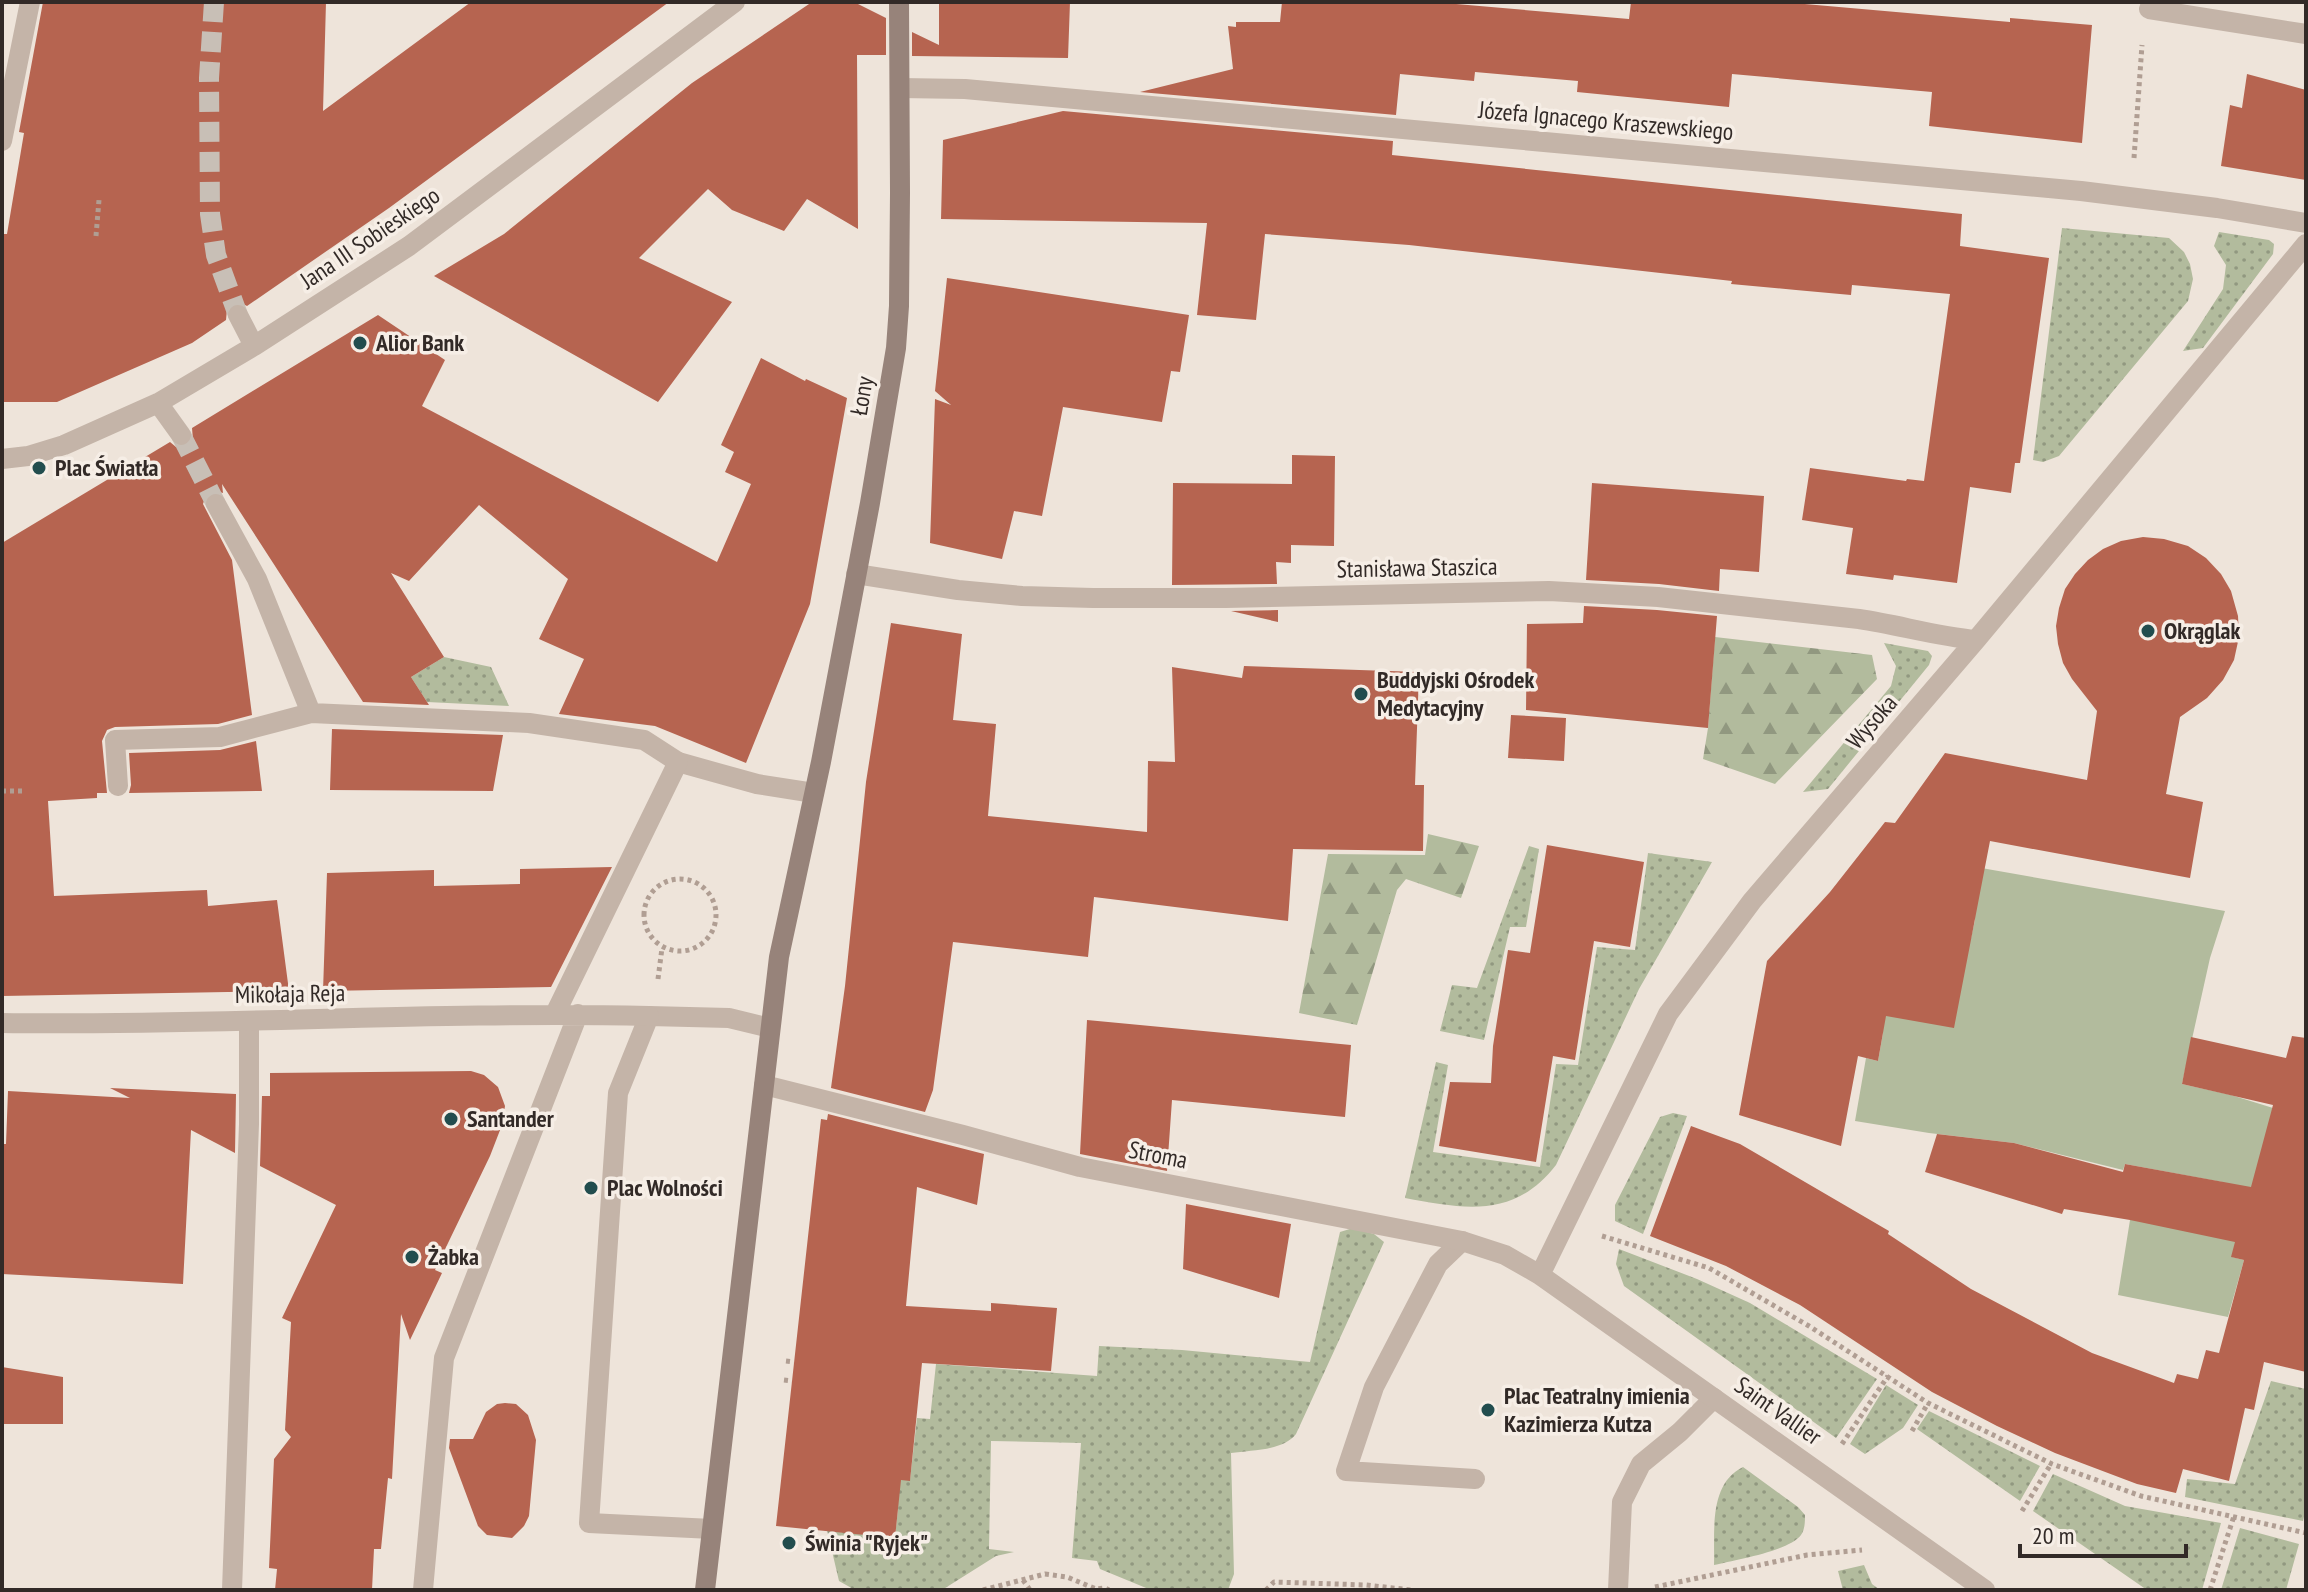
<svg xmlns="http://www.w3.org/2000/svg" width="2308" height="1592" viewBox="0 0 2308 1592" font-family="'PT Sans Narrow',sans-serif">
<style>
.grass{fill:url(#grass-dots)}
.forest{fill:url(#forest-firs)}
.green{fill:#b2bb9d}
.building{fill:#b66450}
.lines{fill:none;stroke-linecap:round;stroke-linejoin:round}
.street-tunnel{stroke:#c8bfb6;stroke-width:20;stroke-dasharray:20 10;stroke-linecap:butt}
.path{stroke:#b09e93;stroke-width:5;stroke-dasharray:4 4;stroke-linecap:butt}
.lane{stroke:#c4b4a8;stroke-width:20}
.street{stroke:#c4b4a8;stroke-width:20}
.secondary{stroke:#97837a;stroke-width:20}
.poi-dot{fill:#224d4e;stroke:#f6eee6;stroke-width:3}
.labels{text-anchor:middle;stroke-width:7;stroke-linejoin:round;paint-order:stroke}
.street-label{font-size:24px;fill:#322a27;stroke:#f6eee6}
.poi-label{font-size:24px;font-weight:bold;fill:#322a27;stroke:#f6eee6;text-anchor:start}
</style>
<defs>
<pattern id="grass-dots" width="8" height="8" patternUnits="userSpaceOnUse" patternTransform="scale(2)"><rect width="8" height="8" fill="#b2bb9d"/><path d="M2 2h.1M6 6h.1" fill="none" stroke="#919880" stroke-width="1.8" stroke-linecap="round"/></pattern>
<pattern id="forest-firs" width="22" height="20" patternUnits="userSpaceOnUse" patternTransform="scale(2)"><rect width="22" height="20" fill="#b2bb9d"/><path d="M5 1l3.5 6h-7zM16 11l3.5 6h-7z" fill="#919880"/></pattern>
</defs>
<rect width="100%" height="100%" fill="#eee4da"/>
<path class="grass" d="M 2062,228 L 2169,238 L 2184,252 L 2190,264 L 2193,279 L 2188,301 L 2059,456 L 2043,462 L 2033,460 Z
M 2219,232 L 2269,240 L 2274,244 L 2273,254 L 2203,348 L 2183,351 L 2223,289 L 2226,265 L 2214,246 Z
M 1884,643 L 1928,651 L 1932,656 L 1929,665 L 1828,789 L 1803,792 L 1891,686 L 1896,666 Z
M 444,657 L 491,667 L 509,706 L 427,702 L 411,677 Z
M 1529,846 L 1539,849 L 1526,927 L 1510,927 L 1484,1040 L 1440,1031 L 1452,985 L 1477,988 Z
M 1648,853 L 1712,862 L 1639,989 L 1556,1165 C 1514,1219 1465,1209 1405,1198 L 1436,1062 L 1448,1065 L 1433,1152 L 1540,1167 L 1556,1064 L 1578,1065 L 1597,947 L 1635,950 Z
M 1673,1113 L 1687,1116 L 1643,1234 L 1615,1221 L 1615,1205 L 1660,1117 Z
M 1353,1228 L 1374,1234 L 1384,1242 L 1296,1434 C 1283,1451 1251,1450 1231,1453 L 1234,1574 L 1228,1590 L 1151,1590 L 1100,1569 L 1097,1561 L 1072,1558 L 1081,1443 L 991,1441 L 989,1549 L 1014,1552 L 996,1556 L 942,1590 L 855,1590 L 839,1581 L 827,1530 L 895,1537 L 898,1509 L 886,1508 L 889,1479 L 910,1480 L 917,1418 L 930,1419 L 936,1364 L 1097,1376 L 1099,1346 L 1182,1350 L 1310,1362 L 1340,1232 Z
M 1619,1249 L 1697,1279 L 1750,1303 L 1877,1379 L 1836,1438 L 1624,1286 L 1616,1264 Z
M 2271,1381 L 2306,1389 L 2306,1508 L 2303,1521 L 2185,1497 L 2187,1479 L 2235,1484 Z
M 1886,1385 L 1918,1405 L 1903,1428 L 1865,1454 L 1850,1444 Z
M 1929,1411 L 2040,1466 L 2020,1501 L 1917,1429 Z
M 1743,1467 L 1798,1507 L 1805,1515 C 1805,1522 1805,1529 1801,1535 C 1789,1551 1735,1560 1714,1565 C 1715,1533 1708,1484 1743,1467 Z
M 2053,1474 L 2125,1506 L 2221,1523 L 2202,1590 L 2147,1590 L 2033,1511 Z
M 2240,1528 L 2299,1544 L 2286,1590 L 2221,1590 Z
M 1864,1565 L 1872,1584 L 1880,1590 L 1843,1590 L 1838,1571 Z"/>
<path class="forest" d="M 1715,637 L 1872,655 L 1877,679 L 1775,784 L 1703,759 L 1708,728 Z
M 1428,834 L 1479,846 L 1461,898 L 1406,879 L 1397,890 L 1357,1025 L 1299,1013 L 1328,854 L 1425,855 Z"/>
<path class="green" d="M 1970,866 L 2225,911 L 2210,958 L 2182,1084 L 2231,1095 L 2273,1108 L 2276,1142 L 2232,1257 L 2244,1260 L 2228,1317 L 2118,1295 L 2130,1220 L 2222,1182 L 2125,1164 L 2123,1170 L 2014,1143 L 1929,1133 L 1855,1121 L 1866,1058 L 1878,1061 L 1883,1033 L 1863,1028 L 1971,938 L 1975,920 Z"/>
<path class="building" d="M 43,2 L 326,2 L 323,111 L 471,2 L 669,2 L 389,208 L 247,306 L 239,302 L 231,304 L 227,309 L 226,320 L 192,343 L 57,402 L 2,402 L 4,234 L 7,234 L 24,133 L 19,132 Z
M 812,2 L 854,2 L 886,18 L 886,55 L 857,55 L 858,229 L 807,199 L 784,231 L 732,210 L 708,189 L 639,258 L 732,302 L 658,402 L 434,276 L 504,234 L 692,83 Z
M 939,2 L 1070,2 L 1068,58 L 912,56 L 912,32 L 939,45 Z
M 1282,2 L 1433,2 L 1629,19 L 1631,2 L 1782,2 L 2010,22 L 2010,18 L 2092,25 L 2082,143 L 1929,126 L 1932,92 L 1732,74 L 1729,107 L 1577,92 L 1578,81 L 1475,72 L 1474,81 L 1400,74 L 1396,115 L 1140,92 L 1233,69 L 1228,26 L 1236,27 L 1236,22 L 1280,22 Z
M 2247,74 L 2306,90 L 2306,180 L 2221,166 L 2230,105 L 2242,108 Z
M 1063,111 L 1393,141 L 1392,155 L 1962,214 L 1960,246 L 2049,258 L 2020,463 L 2015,463 L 2011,493 L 1970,487 L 1957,583 L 1894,575 L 1893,580 L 1846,574 L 1853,528 L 1802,520 L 1810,468 L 1906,481 L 1907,479 L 1924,481 L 1950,294 L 1852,285 L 1851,295 L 1796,290 L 1731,284 L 1732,281 L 1409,245 L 1265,234 L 1256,320 L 1197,315 L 1207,223 L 941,219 L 943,140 Z
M 947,278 L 1189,315 L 1180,372 L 1171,371 L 1162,422 L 1063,407 L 1042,516 L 1014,511 L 1002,559 L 930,543 L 935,399 L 951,405 L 935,391 Z
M 378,315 L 445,360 L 422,406 L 717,562 L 751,484 L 725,472 L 734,452 L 721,445 L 761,358 L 805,381 L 806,379 L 847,398 L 810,604 L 746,763 L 655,726 L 559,714 L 584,659 L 539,639 L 568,579 L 479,505 L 409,581 L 391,573 L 444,657 L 411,677 L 429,705 L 363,702 L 222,484 L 223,493 L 216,491 L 209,493 L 205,498 L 203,504 L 232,560 L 252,715 L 218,724 L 115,727 L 107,730 L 102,741 L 107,793 L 97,793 L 97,798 L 48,801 L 54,896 L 207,890 L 208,906 L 277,900 L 289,991 L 2,996 L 2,543 L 170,442 L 176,447 L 188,446 L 193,440 L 192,428 Z
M 1292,455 L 1335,456 L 1334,546 L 1291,545 L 1291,563 L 1276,562 L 1277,584 L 1172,585 L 1173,483 L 1292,484 Z
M 1592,483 L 1764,496 L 1759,572 L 1720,569 L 1719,591 L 1659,584 L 1586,580 Z
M 2143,537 L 2164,539 L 2188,546 L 2206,558 L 2221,574 L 2231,591 L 2238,616 L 2239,637 L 2234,660 L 2223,680 L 2207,698 L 2180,717 L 2166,794 L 2203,802 L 2190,878 L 1990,841 L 1954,1028 L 1886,1016 L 1878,1061 L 1858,1056 L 1841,1146 L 1739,1115 L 1767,961 L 1830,892 L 1885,822 L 1895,823 L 1945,753 L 2087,780 L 2097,711 L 2072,679 L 2063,663 L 2058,644 L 2056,626 L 2059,608 L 2065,589 L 2075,574 L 2088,560 L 2103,549 L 2121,541 Z
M 1584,606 L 1657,610 L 1717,616 L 1708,728 L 1526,710 L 1527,624 L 1583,623 Z
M 1278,610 L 1278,622 L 1231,611 Z
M 891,623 L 962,634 L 953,720 L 996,724 L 988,816 L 1147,832 L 1148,761 L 1175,762 L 1172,667 L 1242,678 L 1244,666 L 1419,672 L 1415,785 L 1424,785 L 1423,851 L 1293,849 L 1288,921 L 1094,897 L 1088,957 L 953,942 L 933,1090 L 925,1112 L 831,1088 L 845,986 L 866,782 Z
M 1511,715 L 1566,718 L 1564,761 L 1508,758 Z
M 332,729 L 503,735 L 493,791 L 330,790 Z
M 256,741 L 262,791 L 129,793 L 131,785 L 129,753 L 220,750 Z
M 1547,845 L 1644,862 L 1630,947 L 1594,941 L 1575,1060 L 1553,1056 L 1536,1162 L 1439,1146 L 1450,1082 L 1491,1083 L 1493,1046 L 1508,950 L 1530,953 Z
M 612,867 L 551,987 L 323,991 L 327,873 L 434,870 L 434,886 L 520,884 L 520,869 Z
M 1087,1020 L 1351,1045 L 1345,1117 L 1172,1100 L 1167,1171 L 1080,1154 Z
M 2292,1036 L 2306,1038 L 2306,1372 L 2264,1362 L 2254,1410 L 2245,1408 L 2229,1481 L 2183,1469 L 2176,1493 L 2137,1484 L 2055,1453 L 1997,1426 L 1932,1392 L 1800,1305 L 1726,1266 L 1650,1236 L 1691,1126 L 1740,1144 L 1889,1231 L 1888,1234 L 1971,1289 L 2092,1353 L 2174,1383 L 2177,1374 L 2198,1379 L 2206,1350 L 2219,1353 L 2244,1260 L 2231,1257 L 2235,1242 L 2130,1220 L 2064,1209 L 2062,1214 L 1925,1172 L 1937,1134 L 2014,1143 L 2123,1172 L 2125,1164 L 2251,1187 L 2273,1105 L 2182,1084 L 2191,1037 L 2286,1058 Z
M 471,1071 L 484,1075 L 498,1087 L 505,1106 L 502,1125 L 490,1156 L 435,1270 L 442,1273 L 410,1340 L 401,1314 L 392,1479 L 388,1478 L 381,1549 L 374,1549 L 372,1590 L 275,1590 L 277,1569 L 269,1568 L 274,1459 L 291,1437 L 285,1430 L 291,1322 L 282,1318 L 336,1205 L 260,1166 L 262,1096 L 270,1096 L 270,1073 Z
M 110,1088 L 236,1094 L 235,1153 L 191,1130 L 183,1284 L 2,1274 L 2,1144 L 6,1144 L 8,1091 L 130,1098 Z
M 828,1114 L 984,1154 L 977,1205 L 917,1187 L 906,1306 L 991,1311 L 991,1303 L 1057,1308 L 1051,1371 L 922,1363 L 910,1481 L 901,1480 L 895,1538 L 776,1526 L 821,1119 L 827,1120 Z
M 1186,1204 L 1291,1224 L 1279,1298 L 1183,1269 Z
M 2,1367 L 63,1377 L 63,1424 L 2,1424 Z
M 505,1403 L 516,1404 L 528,1415 L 536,1440 L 529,1516 L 524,1526 L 512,1538 L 487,1535 L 478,1526 L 449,1448 L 450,1439 L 473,1439 L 486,1412 L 497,1404 Z"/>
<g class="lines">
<path class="street-tunnel" d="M 214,2 L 209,78 L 210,214 L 216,255 L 238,315
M 181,435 L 216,504"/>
<path class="path" d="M 2134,158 L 2142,45
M 96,236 L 99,200
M 2,791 L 24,791
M644 915a36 36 0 1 1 72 0a36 36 0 1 1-72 0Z
M 658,979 L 662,948
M 1602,1236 L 1709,1268 L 1809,1326 L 1928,1403 L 2052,1464 L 2141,1496 L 2306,1533
M 786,1361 L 794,1362
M 784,1380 L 792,1381
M 1912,1431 L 1928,1403
M 1842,1444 L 1888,1376
M 2022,1511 L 2051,1464
M 1023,1580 L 1030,1590
M 1655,1587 L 1807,1555 L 1862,1550
M 983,1590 L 1045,1574 L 1067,1577 L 1096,1589 L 1105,1588 L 1109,1590
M 1266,1590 L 1274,1582 L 1366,1585 L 1411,1590
M 2210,1590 L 2234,1516"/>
<path class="lane" d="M 2149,9 L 2306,34
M 678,762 L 757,784 L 814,793
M 1462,1241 L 1438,1264 L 1374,1387 L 1346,1471 L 1475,1479
M 712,1529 L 589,1523 L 618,1093 L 649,1016 L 729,1018 L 770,1028
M 232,1590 L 249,1124 L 249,1021
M 1618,1590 L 1622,1502 L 1641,1464 L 1680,1432 L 1714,1398"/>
<path class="street" d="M 900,88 L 965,89 L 2081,191 L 2217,208 L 2306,223
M 2,141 L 30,2
M 238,315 L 254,346
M 158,403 L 181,435
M 2,459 L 28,456 L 64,445 L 158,403 L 254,346 L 409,246 L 735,2
M 216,504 L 257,579 L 311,713
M 856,574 L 958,590 L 1022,596 L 1093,598 L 1226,598 L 1549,591 L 1658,597 L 1859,619 C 1899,625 1936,636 1976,640
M 118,786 L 115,740 L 220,737 L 311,713 L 529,723 L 644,740 L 678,762 L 555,1014
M 2,1023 C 218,1026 433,1011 649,1016
M 764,1085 L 963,1135 L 1080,1167 L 1462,1241 L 1505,1255 L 1540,1275 L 1985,1590
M 1540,1275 L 1668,1014 L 1752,901 L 1976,640 L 2306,244
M 423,1590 L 444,1358 L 578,1014"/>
<path class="secondary" d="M 705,1590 L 779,957 L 821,762 L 870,503 L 896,348 L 899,306 L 900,193 L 899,2"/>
</g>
<g class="poi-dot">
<circle cx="360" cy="343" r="8"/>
<circle cx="39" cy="468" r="8"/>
<circle cx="2148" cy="631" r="8"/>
<circle cx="1361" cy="694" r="8"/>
<circle cx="451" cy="1119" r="8"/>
<circle cx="591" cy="1188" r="8"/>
<circle cx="412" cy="1257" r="8"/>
<circle cx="1488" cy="1410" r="8"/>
<circle cx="789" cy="1543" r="8"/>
</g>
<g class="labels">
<g class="street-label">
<text transform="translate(1606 121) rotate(5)" y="8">Józefa Ignacego Kraszewskiego</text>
<text transform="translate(370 238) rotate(-34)" y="8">Jana III Sobieskiego</text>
<text transform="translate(862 396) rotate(-80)" y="8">Łony</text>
<text transform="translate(1417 568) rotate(-1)" y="8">Stanisława Staszica</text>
<text transform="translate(1872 722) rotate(-49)" y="8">Wysoka</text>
<text transform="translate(290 994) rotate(-1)" y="8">Mikołaja Reja</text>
<text transform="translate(1158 1155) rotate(11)" y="8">Stroma</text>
<text transform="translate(1778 1411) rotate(35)" y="8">Saint Vallier</text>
</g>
<g class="poi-label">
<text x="376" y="351">Alior Bank</text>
<text x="55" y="476">Plac Światła</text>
<text x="2164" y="639">Okrąglak</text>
<text x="1377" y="688">Buddyjski Ośrodek<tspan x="1377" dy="28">Medytacyjny</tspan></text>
<text x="467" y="1127">Santander</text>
<text x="607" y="1196">Plac Wolności</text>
<text x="428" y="1265">Żabka</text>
<text x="1504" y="1404">Plac Teatralny imienia<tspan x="1504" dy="28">Kazimierza Kutza</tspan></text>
<text x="805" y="1551">Świnia "Ryjek"</text>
</g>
</g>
<rect width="2308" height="1592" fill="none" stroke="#322a27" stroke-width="8"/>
<path d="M2020 1544v12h166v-12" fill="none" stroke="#322a27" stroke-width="4"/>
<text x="2032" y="1544" font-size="24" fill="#322a27" stroke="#f6eee6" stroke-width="6" paint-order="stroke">20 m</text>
</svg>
